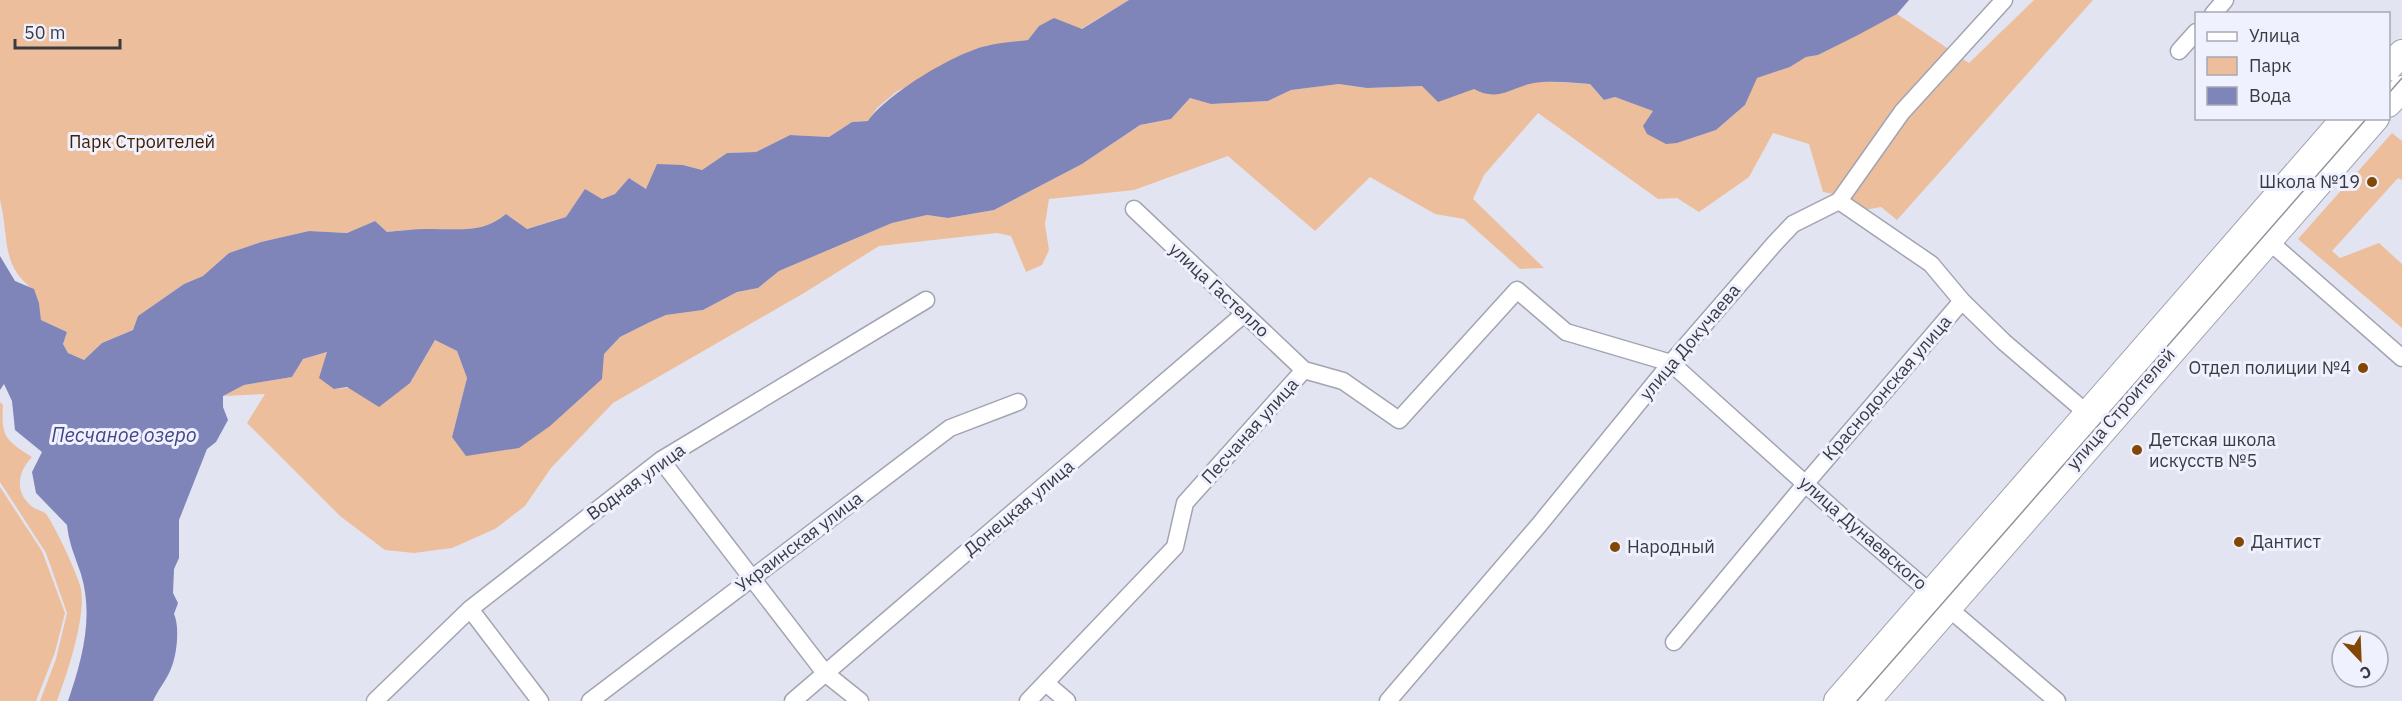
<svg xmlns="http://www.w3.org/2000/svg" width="2402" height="701" viewBox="0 0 2402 701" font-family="'IBM Plex Sans',sans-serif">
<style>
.green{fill:#edbe9b}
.water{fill:#7f84b9}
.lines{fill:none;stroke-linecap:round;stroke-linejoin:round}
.minor-casing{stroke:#a2a4b1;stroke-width:19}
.primary-casing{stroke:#a2a4b1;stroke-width:28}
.minor{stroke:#fff;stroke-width:16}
.primary{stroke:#fff;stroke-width:26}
.tram{stroke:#93949e;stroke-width:1.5}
.poi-dot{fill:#844605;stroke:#f0f1ff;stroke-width:2}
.labels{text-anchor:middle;stroke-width:6;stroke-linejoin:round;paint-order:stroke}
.park-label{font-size:18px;fill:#422002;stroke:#f0f1ff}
.poi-label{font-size:18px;fill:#3a3b40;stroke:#f0f1ff;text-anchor:start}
.street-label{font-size:18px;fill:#3a3b40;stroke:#f0f1ff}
.water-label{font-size:20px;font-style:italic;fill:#434487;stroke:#f0f1ff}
</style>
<rect width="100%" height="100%" fill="#e2e4f2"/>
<path class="green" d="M 0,0 L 1129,0 L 1081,29 L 1039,26 L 1028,40 L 985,46 L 896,92 L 877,108 L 868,121 L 852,122 L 829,137 L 790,135 L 756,152 L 727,153 L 702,170 L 683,165 L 646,189 L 629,178 L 615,194 L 602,199 L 585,190 L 566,217 L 526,229 L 506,214 C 481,235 455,228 425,229 C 412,229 399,231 387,232 L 375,221 L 347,233 L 309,231 L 261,242 L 229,253 L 203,276 L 184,284 L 138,316 L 133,330 L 102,343 L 84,360 L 68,353 L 63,344 L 67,332 L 41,320 L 39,303 L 34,290 C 0,265 10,241 0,200 Z
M 2034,0 L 2093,0 L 1897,220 L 1881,207 L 1864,210 L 1850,197 L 1823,192 L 1809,144 L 1773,133 L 1749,177 L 1699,212 L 1677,198 L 1658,199 L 1538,113 L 1484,175 L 1473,199 L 1544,268 L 1520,269 L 1464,219 L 1435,214 L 1370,177 L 1315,231 L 1228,156 L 1134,190 L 1049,199 L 1045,224 L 1049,250 L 1042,265 L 1026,272 L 1011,236 L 997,233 L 879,246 L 804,293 L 613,403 L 551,468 L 525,506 L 495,529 L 452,548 L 414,553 L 385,550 L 340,516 L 247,423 L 265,394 L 223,396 L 244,385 L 292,377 L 303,359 L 328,352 L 334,389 L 410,383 L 435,340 L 457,351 L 467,378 L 452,437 L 604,354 L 620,337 L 650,322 L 666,315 L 703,310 L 737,292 L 758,288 L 779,271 L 892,223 L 927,215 L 948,218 L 994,210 L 1082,164 L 1140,125 L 1171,119 L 1190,98 L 1211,104 L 1268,101 L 1291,90 L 1339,84 L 1367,88 L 1422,86 L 1474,89 L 1542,81 L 1590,84 L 1604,100 L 1615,97 L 1654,111 L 1677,143 L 1716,130 L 1745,105 L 1756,78 L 1790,67 L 1806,57 L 1818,55 L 1897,14 L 1969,63 Z
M 2392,133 L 2402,141 L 2402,180 L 2398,178 L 2332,251 L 2340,258 L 2379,243 L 2402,264 L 2402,328 L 2298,239 Z
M 0,402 L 3,405 C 1,438 6,440 32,457 C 17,472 14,494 34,508 C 38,510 43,511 46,514 C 54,524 79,577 81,589 C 86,618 67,674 57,701 L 40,701 L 56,659 L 67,613 L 46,553 L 0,482 Z
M 0,487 L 42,551 L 65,613 L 55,652 L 36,701 L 0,701 Z"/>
<path class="water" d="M 1129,0 L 1909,0 L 1897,14 L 1858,35 L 1818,55 L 1806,57 L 1790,67 L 1757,78 L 1745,105 L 1716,130 L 1677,143 L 1666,144 L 1647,134 L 1643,126 L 1653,111 L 1615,97 L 1604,100 L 1590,84 C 1574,83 1558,81 1542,82 C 1515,83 1501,104 1474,89 L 1438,102 L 1422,86 L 1367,88 L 1339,84 L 1291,90 L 1268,101 L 1211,104 L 1190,98 L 1171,119 L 1140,125 L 1082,164 L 994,210 L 948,218 L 927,215 L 892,223 L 779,271 L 758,288 L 737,292 L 703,310 L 666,315 L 650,322 L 620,337 L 604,354 L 602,379 L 550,426 L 519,448 L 466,456 L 452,437 L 467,378 L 457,351 L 435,340 L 410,383 L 379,407 L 347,387 L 334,389 L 319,378 L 327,352 L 303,359 L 292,377 L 244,385 L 223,396 L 223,407 L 228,420 L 216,442 L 207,449 L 179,520 L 179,558 L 174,569 L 173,593 L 178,603 L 174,614 C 180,627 177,657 170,671 C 165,682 158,690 153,701 L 68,701 C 82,660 94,617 81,574 C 75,556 69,544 67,525 L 36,493 L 32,472 L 42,452 L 15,430 L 12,401 L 4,384 L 0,390 L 0,256 L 15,281 L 34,289 L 39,303 L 41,320 L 67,332 L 63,344 L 68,353 L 84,360 L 102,343 L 133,330 L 138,316 L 184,284 L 203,276 L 229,253 L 261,242 L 309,231 L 347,233 L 375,221 L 387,232 C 400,231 412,229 425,229 C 455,228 481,235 506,214 L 527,229 L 566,217 L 585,189 L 602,199 L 615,194 L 629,178 L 646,189 L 657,164 L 683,165 L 702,170 L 727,153 L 756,152 L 790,135 L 829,137 L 852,122 L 868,121 C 887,94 953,54 986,46 C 999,42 1014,42 1028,40 L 1039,26 L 1054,18 L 1082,29 Z"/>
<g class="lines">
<defs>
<path id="minor" d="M 2213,14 L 2225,0
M 2179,51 L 2196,32
M 1839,201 L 1931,264 L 1962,301 L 2004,342 L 2095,420
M 1134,209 L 1304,370
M 2263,236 L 2402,358
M 661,460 L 825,673 L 860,701
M 470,609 L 540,701
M 1674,642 L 1806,483 L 1962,301
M 1047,684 L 1067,701
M 375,701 L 470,609 L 661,460 L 926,300
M 590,701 L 950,428 L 1018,402
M 793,701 L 1244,314
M 1028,701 L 1175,547 L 1185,503 L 1304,370 L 1343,381 L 1399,420 L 1517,290 L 1566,332 L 1671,363 L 1849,523 L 2057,701
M 1388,701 L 1539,525 L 1671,363 L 1775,243 L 1793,224 L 1839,201 L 1902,112 L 2004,0"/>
<path id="primary" d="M 2388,68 L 2402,53
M 2388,104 L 2402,89
M 1837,701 L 2345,118
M 1867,701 L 2376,118"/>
</defs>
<use href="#minor" class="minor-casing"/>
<use href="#primary" class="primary-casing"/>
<use href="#minor" class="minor"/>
<use href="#primary" class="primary"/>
<path class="tram" d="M 2388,94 L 2402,78
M 1857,701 L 2367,118"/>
</g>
<g class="poi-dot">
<circle cx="2372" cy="182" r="6"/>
<circle cx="2363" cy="368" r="6"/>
<circle cx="2137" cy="450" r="6"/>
<circle cx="2239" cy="542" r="6"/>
<circle cx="1615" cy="547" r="6"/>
</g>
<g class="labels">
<g class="park-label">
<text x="142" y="148">Парк Строителей</text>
</g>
<g class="poi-label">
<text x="2360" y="188" text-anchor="end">Школа №19</text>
<text x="2351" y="374" text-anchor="end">Отдел полиции №4</text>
<text x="2149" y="446">Детская школа<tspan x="2149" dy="21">искусств №5</tspan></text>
<text x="2251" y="548">Дантист</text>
<text x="1627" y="553">Народный</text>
</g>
<g class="street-label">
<text transform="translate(1219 290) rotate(43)" y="6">улица Гастелло</text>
<text transform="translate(1690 342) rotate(-50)" y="6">улица Докучаева</text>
<text transform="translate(1887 388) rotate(-49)" y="6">Краснодонская улица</text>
<text transform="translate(2121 409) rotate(-49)" y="6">улица Строителей</text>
<text transform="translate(1250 431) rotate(-48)" y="6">Песчаная улица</text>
<text transform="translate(636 482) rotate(-36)" y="6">Водная улица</text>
<text transform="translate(1019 508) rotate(-40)" y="6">Донецкая улица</text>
<text transform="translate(1863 533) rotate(41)" y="6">улица Дунаевского</text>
<text transform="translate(799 542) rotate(-37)" y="6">Украинская улица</text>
</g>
<g class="water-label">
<text x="124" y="442">Песчаное озеро</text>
</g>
</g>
<rect x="2195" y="12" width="195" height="108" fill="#f0f1ff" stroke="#a7a8b3" stroke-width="1.5"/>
<rect x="2207" y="32" width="30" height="9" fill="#ffffff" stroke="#a7a8b3" stroke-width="1.5"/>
<text x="2249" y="42" font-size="18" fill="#3a3b40">Улица</text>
<rect x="2207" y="57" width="30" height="18" fill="#edbe9b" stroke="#a7a8b3" stroke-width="1.5"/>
<text x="2249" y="72" font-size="18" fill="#3a3b40">Парк</text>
<rect x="2207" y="87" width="30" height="18" fill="#7f84b9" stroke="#a7a8b3" stroke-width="1.5"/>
<text x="2249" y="102" font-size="18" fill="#3a3b40">Вода</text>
<g transform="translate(2360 659) rotate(157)"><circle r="28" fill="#f0f1ff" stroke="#a7a8b3" stroke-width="1.5"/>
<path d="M0-4.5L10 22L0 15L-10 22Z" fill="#844605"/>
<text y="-9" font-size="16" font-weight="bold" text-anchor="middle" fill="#3a3b40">С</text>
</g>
<path d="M15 39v9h105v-9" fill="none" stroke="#3a3b40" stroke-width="3"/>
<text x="24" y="39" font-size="18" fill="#3a3b40" stroke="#f0f1ff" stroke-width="4.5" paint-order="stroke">50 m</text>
</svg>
